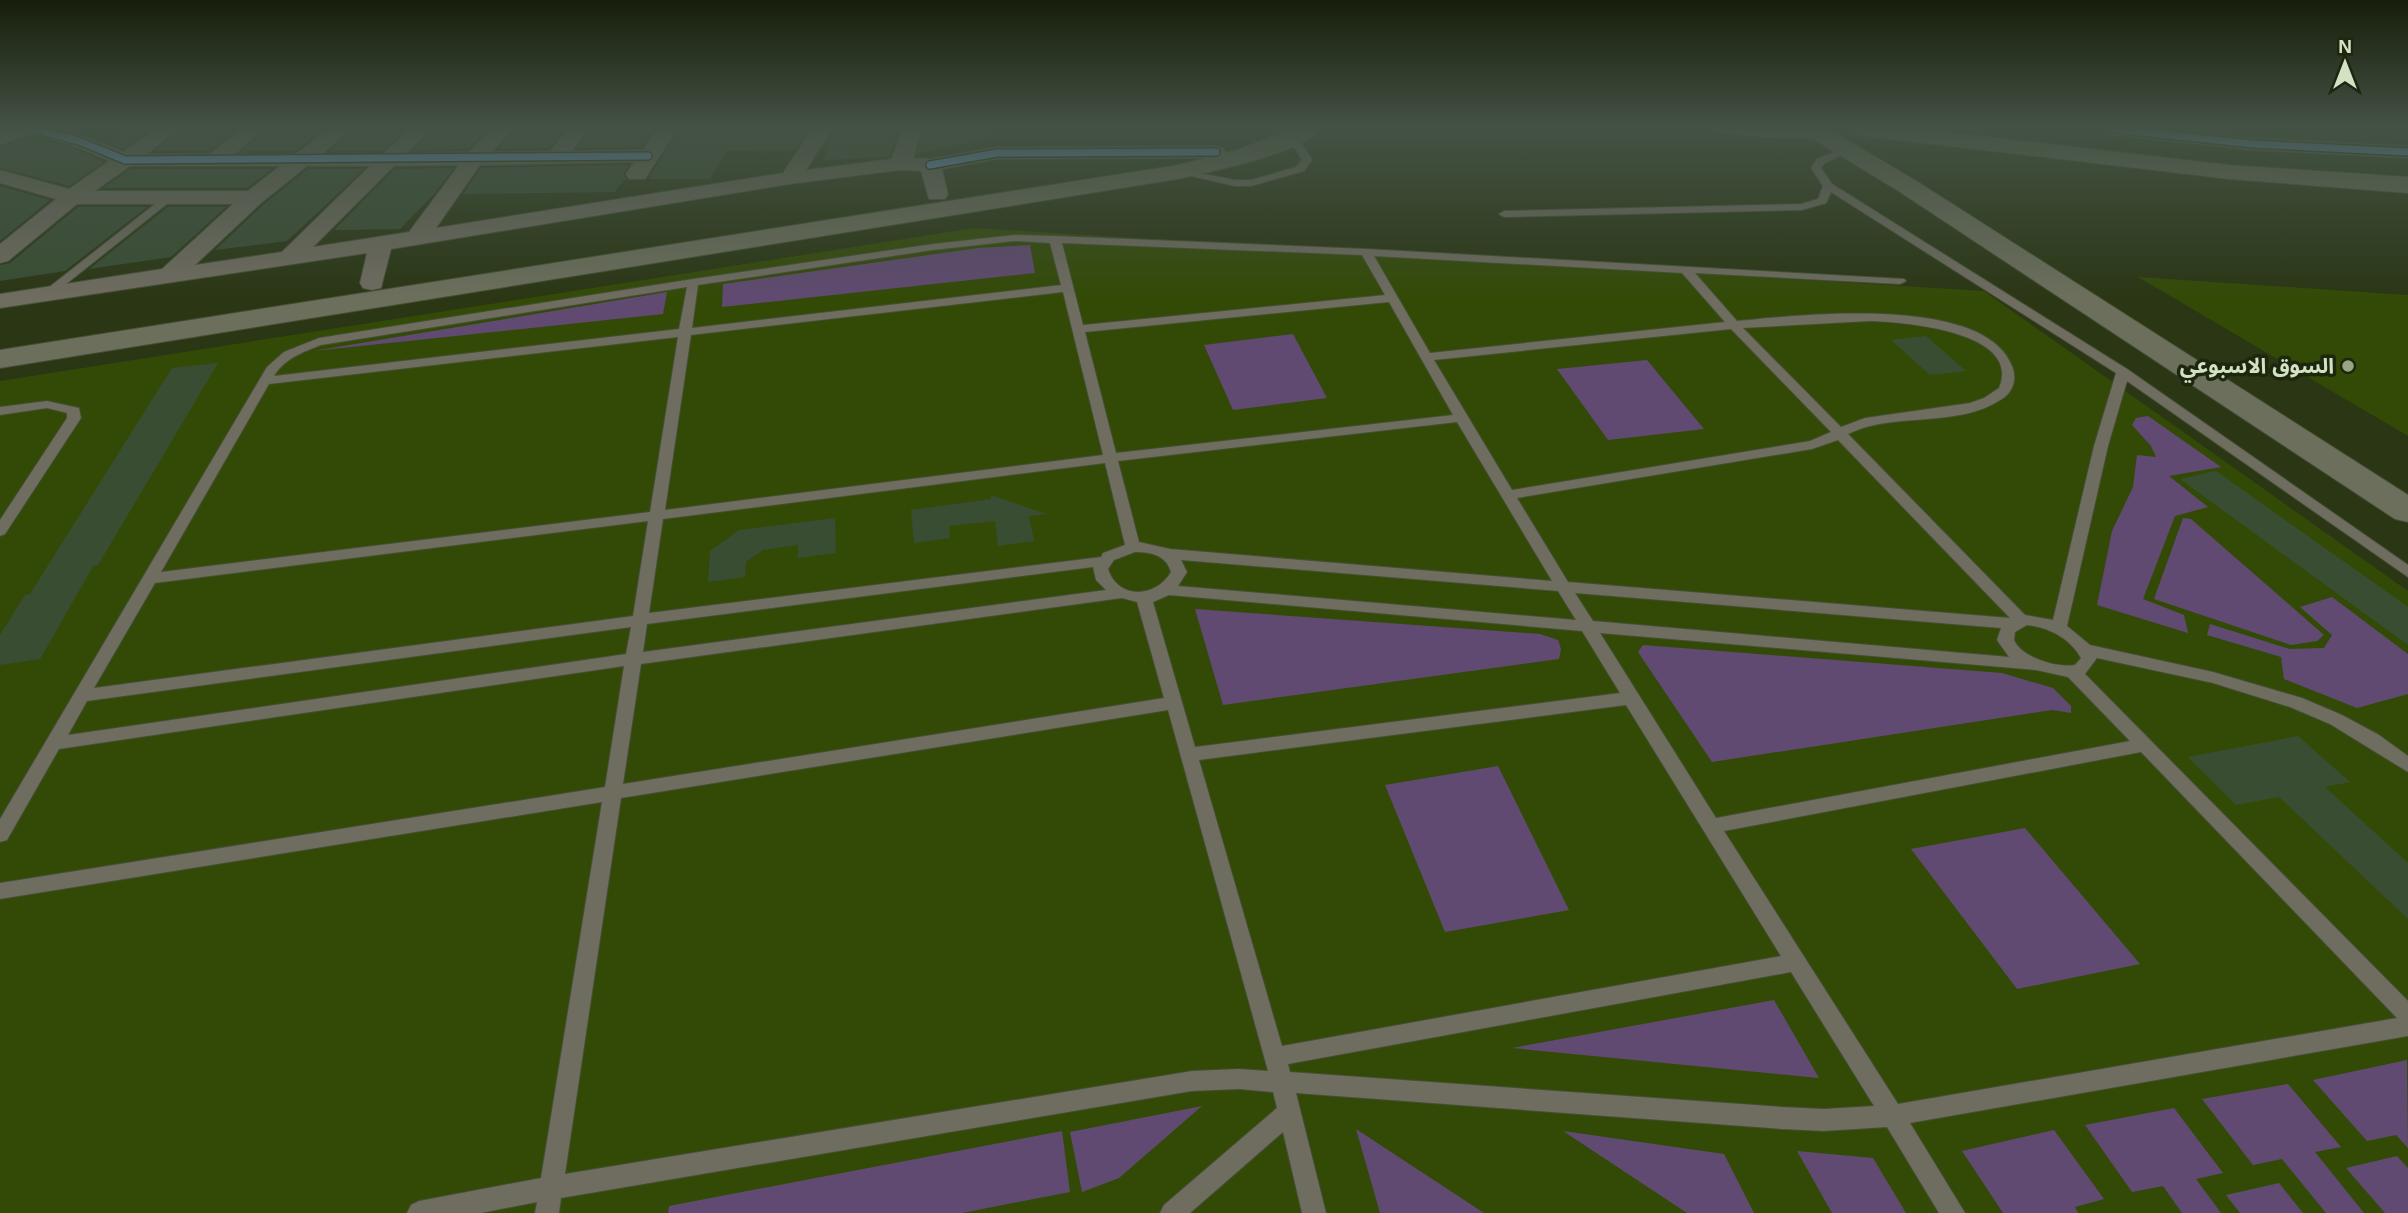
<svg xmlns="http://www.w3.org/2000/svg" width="2408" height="1213" viewBox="0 0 2408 1213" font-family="Arial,'Noto Sans Arabic',sans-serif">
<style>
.built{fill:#334a07}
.green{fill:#604a71}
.building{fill:#394d33}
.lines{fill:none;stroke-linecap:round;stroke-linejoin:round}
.service-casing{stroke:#444f33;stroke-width:2}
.minor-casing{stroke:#444f33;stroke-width:2}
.trunk-casing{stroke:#444f33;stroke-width:2}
.service{fill:#6f6c60;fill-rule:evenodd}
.minor{fill:#6f6c60;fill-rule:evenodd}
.trunk{fill:#6c6f5c;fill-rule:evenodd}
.cycleway-casing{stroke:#1c270e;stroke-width:10}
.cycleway{stroke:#66a8f1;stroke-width:7}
.poi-dot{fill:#98a686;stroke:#1c270e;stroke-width:2.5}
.labels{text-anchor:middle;stroke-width:7;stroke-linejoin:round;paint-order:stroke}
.poi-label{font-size:21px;font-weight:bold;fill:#d3e2c4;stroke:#1c270e;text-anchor:end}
</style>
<rect width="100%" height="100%" fill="#2a3614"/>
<path class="built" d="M 974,228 L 1984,291 L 2408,591 L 2408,1213 L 0,1213 L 0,381 Z
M 2138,277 L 2408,295 L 2408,436 Z"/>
<path class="green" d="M 1030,245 L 1035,273 L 722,307 L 723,284 L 978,248 Z
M 667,292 L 663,314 L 313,351 Z
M 1293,334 L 1327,398 L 1233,410 L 1204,345 Z
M 1647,360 L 1704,429 L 1608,440 L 1557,369 Z
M 2148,416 L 2221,467 L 2169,476 L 2208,507 L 2175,516 L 2143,599 L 2184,615 L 2188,633 L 2097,605 L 2112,531 L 2133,487 L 2137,455 L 2156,457 L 2151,446 L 2132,425 L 2136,418 Z
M 2183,518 L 2191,519 L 2324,635 L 2317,641 L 2291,645 L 2154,599 Z
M 2332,597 L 2408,654 L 2408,694 L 2357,708 L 2284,679 L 2281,657 L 2207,635 L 2210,624 L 2290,649 L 2324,648 L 2332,635 L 2300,607 Z
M 1195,609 L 1540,634 L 1558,640 L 1561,649 L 1559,659 L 1223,705 Z
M 1643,645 L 2002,673 L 2053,688 L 2071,706 L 2071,713 L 2052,710 L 1712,762 L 1638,652 Z
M 1498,766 L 1569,910 L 1445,932 L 1385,785 Z
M 2025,828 L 2140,964 L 2017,989 L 1911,849 Z
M 1774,1000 L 1819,1078 L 1512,1048 Z
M 2407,1060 L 2408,1148 L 2396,1135 L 2367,1141 L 2313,1080 Z
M 2288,1084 L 2341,1147 L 2315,1152 L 2364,1213 L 2326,1213 L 2282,1159 L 2253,1165 L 2202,1099 Z
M 1202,1106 L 1119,1178 L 1082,1192 L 1070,1132 Z
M 2174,1108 L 2223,1173 L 2196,1179 L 2221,1213 L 2182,1213 L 2163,1186 L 2132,1192 L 2085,1125 Z
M 1356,1129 L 1484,1213 L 1380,1213 Z
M 2054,1130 L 2104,1199 L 2075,1207 L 2078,1213 L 2003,1213 L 1962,1151 Z
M 1062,1131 L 1070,1192 L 962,1213 L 668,1213 L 669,1206 Z
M 1563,1131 L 1724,1154 L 1754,1213 L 1687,1213 Z
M 1797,1151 L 1873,1158 L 1906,1213 L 1832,1213 Z
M 2397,1156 L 2408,1168 L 2408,1213 L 2385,1213 L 2346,1168 Z
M 2279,1183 L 2303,1213 L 2240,1213 L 2226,1195 Z"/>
<path class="building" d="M 129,129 L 152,129 L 123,149 L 108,143 Z
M 181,129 L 237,129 L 209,151 L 155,151 Z
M 265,129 L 325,129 L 295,151 L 242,151 Z
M 353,129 L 406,129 L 382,151 L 329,151 Z
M 433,129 L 432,129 L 489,129 L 468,149 L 413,150 Z
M 516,129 L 515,129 L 566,129 L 549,148 L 498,149 Z
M 592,129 L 654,129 L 642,147 L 577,148 Z
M 680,129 L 809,129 L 795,150 L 727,151 L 710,179 L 648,179 Z
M 835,129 L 900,129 L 889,157 L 823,160 L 827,150 L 822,150 Z
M 925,129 L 985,129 L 987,140 L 917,153 Z
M 31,137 L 71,147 L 104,162 L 69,186 L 0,168 L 0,147 Z
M 629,165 L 624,173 L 626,180 L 623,180 L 615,192 L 463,194 L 481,168 Z
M 454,168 L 434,194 L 400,229 L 334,230 L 395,169 Z
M 131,169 L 272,169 L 247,188 L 103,188 Z
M 308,169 L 364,169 L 287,241 L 215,250 L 263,205 Z
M 0,186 L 50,200 L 0,241 Z
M 78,207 L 147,207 L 65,271 L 0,281 L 0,265 L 10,263 Z
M 168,207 L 226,207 L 171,257 L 89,269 Z
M 1926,336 L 1966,371 L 1930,375 L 1891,340 Z
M 218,363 L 98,565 L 93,566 L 40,659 L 0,665 L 0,635 L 25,595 L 30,594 L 172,368 Z
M 2216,471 L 2408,607 L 2408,645 L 2180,479 Z
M 991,495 L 1046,514 L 1029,516 L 1034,541 L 998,546 L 995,521 L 949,526 L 950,538 L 914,543 L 911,510 L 991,499 Z
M 835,518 L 836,553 L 798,558 L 798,545 L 763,550 L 746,562 L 745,577 L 708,582 L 710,551 L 739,530 Z
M 2298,736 L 2350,782 L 2325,787 L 2408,863 L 2408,919 L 2279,797 L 2236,805 L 2188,757 Z"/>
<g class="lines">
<defs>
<path id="service" d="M 1713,129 L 1827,133 L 1832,136 L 1827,139 L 1760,137 L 1718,132 Z
M 1293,134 L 1296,135 L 1312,160 L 1304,171 L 1251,186 L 1235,186 L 1173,172 L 1178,169 L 1235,180 L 1251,180 L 1296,167 L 1302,160 L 1288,137 Z
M 1845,148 L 1853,150 L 1825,163 L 1821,168 L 1832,184 L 2127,369 L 2408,565 L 2408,577 L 2127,381 L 2108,446 L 2067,626 L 2090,645 L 2213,672 L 2302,698 L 2342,715 L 2379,735 L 2408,756 L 2408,772 L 2330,724 L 2290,707 L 2213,683 L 2097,658 L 2085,674 L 2408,1001 L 2408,1036 L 1910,1123 L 1965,1213 L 1939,1213 L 1887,1127 L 1824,1131 L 1782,1129 L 1296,1093 L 1326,1213 L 1302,1213 L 1283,1132 L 1190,1213 L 1160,1213 L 1164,1205 L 1277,1108 L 1273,1092 L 1239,1089 L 1192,1091 L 561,1198 L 559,1213 L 535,1213 L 537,1202 L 481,1213 L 407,1213 L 411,1205 L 419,1201 L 541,1178 L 602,802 L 0,899 L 0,883 L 605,787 L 624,666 L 59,749 L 7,840 L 0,842 L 0,819 L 267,367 L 284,352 L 319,338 L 693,279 L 933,244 L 1014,235 L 1055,236 L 1366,249 L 1904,279 L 1906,281 L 1900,284 L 1695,273 L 1737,321 C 1799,315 1984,294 2012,366 C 2017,378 2014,391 2002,399 C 1957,429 1895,411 1848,434 L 2025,615 L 2053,620 L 2094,446 L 2116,373 L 1831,192 L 1826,203 L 1802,210 L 1504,217 L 1499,214 L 1504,211 L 1801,204 L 1818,199 L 1823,186 L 1811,168 L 1817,159 ZM 1014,241 L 1050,243 L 1061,285 L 692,328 L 698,285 L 933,250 ZM 1062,243 L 1362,255 L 1385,295 L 1083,325 ZM 1374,256 L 1682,273 L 1725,322 L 1430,353 ZM 687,287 L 679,329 L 274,376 C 284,359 303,352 321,345 ZM 1063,292 L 1103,455 L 665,510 L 691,335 ZM 1389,302 L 1453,415 L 1116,453 L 1085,332 ZM 1870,321 C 1902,322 2023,331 1999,388 L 1984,398 L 1970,403 L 1865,418 L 1841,427 L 1743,328 ZM 1731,329 L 1831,432 L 1810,441 L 1512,490 L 1434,360 ZM 678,337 L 650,512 L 161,572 L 269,384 ZM 1457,422 L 1552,581 L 1170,549 L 1139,542 L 1118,461 ZM 1838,440 L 2010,618 L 1568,582 L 1517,498 L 1812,449 ZM 1105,463 L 1125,545 L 1103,553 L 1101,557 L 649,613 L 663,519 ZM 648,521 L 633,616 L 94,688 L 155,583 ZM 1135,552 C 1151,552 1166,555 1171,572 C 1156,598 1118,600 1108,569 L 1114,560 ZM 1181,560 L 1558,591 L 1576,620 L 1178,586 L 1187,572 ZM 1093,567 L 1096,580 L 1106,590 L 643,652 L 647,624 ZM 1575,593 L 2001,628 L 1997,640 L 2009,657 L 1593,621 ZM 1169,595 L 1582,631 L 1620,693 L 1195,747 L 1153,602 ZM 1122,598 L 1137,602 L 1164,698 L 623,784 L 641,664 ZM 2027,625 C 2048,627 2070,638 2081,658 L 2075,665 C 2057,668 2022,658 2014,640 L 2015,632 ZM 631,627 L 626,654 L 68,735 L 87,701 ZM 1600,633 L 2036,670 L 2068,677 L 2130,741 L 1716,818 ZM 1626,705 L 1781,956 L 1282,1046 L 1199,760 ZM 1168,710 L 1268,1071 L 1239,1069 L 1192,1071 L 565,1174 L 621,798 ZM 2141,752 L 2397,1018 L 1898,1104 L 1724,831 ZM 1791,972 L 1874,1106 L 1824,1109 L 1782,1107 L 1290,1072 L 1288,1064 Z
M 164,197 L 173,199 L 51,296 L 43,296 L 43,292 Z
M 47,401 L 79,408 L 81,418 L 5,534 L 0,536 L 0,520 L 67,418 L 67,413 L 47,408 L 0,415 L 0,407 Z"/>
<path id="minor" d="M 9,129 L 56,129 L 86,137 L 123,152 L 156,129 L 179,129 L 147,154 L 210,154 L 241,129 L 263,129 L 235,154 L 296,154 L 329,129 L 351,129 L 322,154 L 383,154 L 409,129 L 430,129 L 407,153 L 469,152 L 492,129 L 513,129 L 492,152 L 550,151 L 569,129 L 589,129 L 572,151 L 643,150 L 657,129 L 677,129 L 645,179 L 629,179 L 626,174 L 634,162 L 480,165 L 436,228 L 783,173 L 812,129 L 832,129 L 806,170 L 891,159 L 903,129 L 923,129 L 913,158 L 930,159 L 997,147 L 1216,146 L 1223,148 L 1226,152 L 1223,156 L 1216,158 L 997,159 L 942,169 L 948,194 L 945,199 L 929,199 L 921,171 L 900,170 L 790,184 L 391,249 L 381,288 L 372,290 L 363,288 L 360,283 L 367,253 L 0,308 L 0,294 L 162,269 L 233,204 L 77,204 L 8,261 L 0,263 L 0,244 L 56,199 L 0,183 L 0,170 L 69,189 L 109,161 L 72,145 L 31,134 L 0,145 L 0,132 ZM 459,165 L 409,232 L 313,247 L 394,166 ZM 130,166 L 280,166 L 248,191 L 95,191 ZM 307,166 L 370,166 L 282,252 L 195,265 L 261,203 Z
M 2103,129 L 2165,129 L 2252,138 L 2408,146 L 2408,158 L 2252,150 L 2113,135 L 2106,133 Z"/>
<path id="trunk" d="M 1291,129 L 1320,129 C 1302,154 1209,172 1178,179 L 0,368 L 0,350 L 1178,165 L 1237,150 Z
M 1801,129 L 1829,129 L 1918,182 L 2408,495 L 2408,522 L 2395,519 L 1900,192 L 1805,134 Z
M 1852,129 L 1919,129 L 2229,165 L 2408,177 L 2408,193 L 2229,179 L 1863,136 L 1855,134 Z"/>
</defs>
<use href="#service" class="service-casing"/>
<use href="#minor" class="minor-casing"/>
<use href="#trunk" class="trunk-casing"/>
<use href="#service" class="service"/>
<use href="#minor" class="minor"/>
<use href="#trunk" class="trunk"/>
<defs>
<path id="cycleway" d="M 34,129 L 79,141 L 125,160 L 648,156
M 2113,129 L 2252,144 L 2408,152
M 930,165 L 997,153 L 1216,152"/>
</defs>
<use href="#cycleway" class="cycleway-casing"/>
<use href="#cycleway" class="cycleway"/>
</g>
<linearGradient id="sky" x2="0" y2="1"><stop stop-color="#171e0b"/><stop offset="0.43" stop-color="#445245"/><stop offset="1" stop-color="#445245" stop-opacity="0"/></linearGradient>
<rect width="2408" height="298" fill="url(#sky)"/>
<circle class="poi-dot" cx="2348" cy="366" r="7"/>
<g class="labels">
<g class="poi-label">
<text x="2334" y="373">السوق الاسبوعي</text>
</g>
</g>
<g transform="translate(2345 63)" stroke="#1c270e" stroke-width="5" paint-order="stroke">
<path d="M0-5L12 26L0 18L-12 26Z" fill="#d3e2c4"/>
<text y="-10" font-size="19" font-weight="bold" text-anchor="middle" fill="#d3e2c4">N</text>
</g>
</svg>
